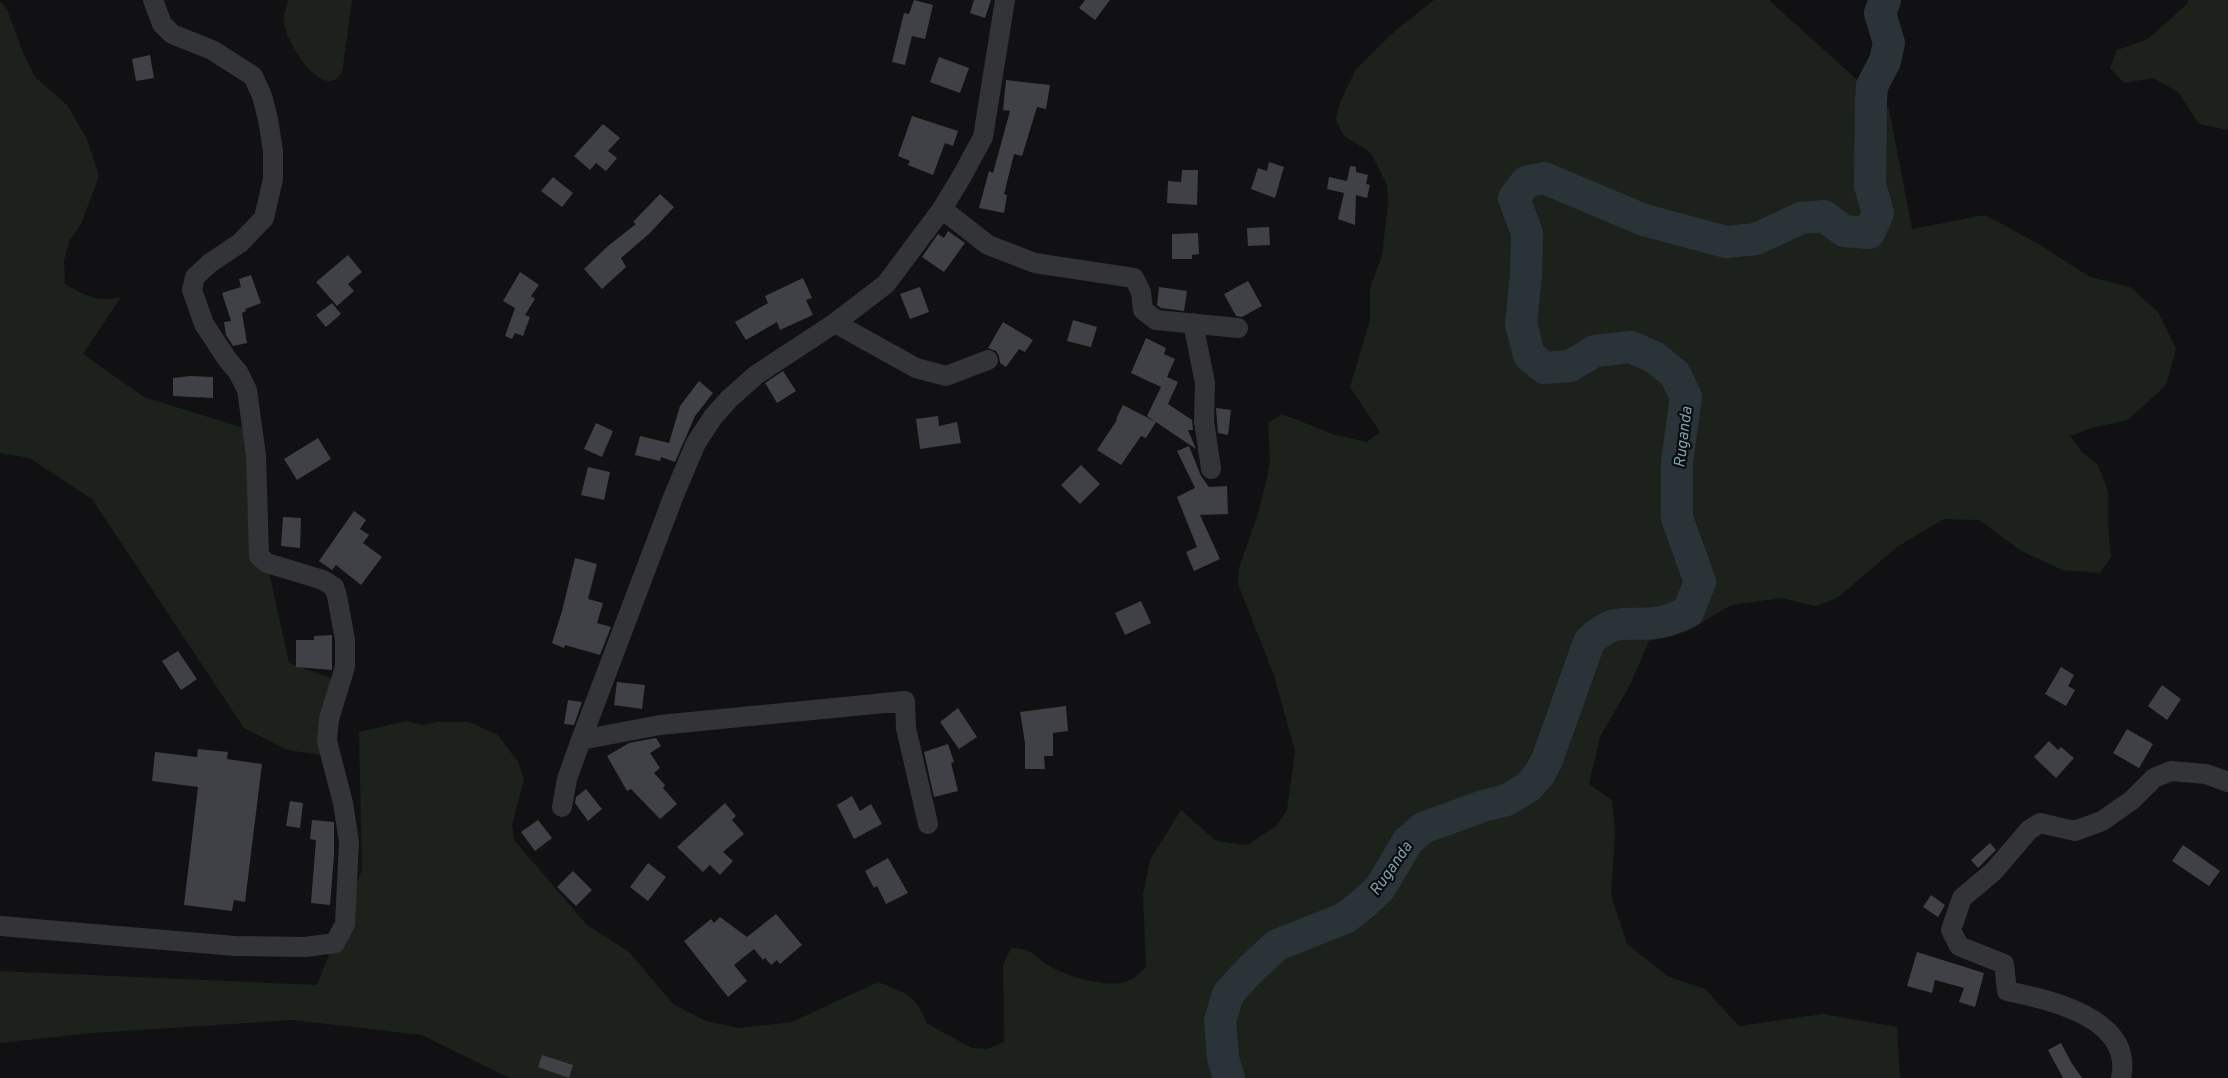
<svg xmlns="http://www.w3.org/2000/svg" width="2228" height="1078" viewBox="0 0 2228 1078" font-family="Overpass,sans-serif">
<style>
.green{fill:#1c221b}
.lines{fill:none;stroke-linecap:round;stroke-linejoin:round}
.river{stroke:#2a3438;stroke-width:32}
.building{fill:#404146}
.street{stroke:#323437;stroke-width:20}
.labels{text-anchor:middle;stroke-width:4.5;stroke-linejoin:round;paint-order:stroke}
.water-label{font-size:16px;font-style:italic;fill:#799fae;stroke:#0c0c0d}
</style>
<rect width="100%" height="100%" fill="#111113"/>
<path class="green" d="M 288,0 L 352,0 L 342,73 C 323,102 289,45 285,28 C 282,18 286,9 288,0 Z
M 1434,0 L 1769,0 L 1889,109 L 1912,229 L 1985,215 L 2037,243 L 2090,277 L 2130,287 L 2158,312 L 2176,349 L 2166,385 L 2128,420 L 2091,428 L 2070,436 L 2082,452 L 2098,465 L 2108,491 L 2108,525 L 2111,557 L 2100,573 L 2062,570 L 2020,550 L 1979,520 L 1944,519 L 1897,547 L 1837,598 L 1816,606 L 1782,598 L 1731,605 L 1688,631 L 1649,641 L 1630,685 L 1600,737 L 1589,784 L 1612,800 L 1615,833 L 1611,896 L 1627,944 L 1669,977 L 1705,989 L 1739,1026 L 1823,1014 L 1897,1027 L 1900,1078 L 509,1078 L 422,1035 L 293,1020 L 91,1033 L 0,1043 L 0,971 L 317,985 L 362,870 L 359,732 L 406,721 L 422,725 L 437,722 L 469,722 L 498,735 L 518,762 L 524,779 L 512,825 L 514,840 L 587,925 L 629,952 L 673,1004 L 706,1021 L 739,1028 L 792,1022 L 878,982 C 904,993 916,993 926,1023 L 972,1048 L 988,1049 L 1004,1042 L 1003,965 L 1011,948 C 1037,949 1032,957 1051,967 C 1070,977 1108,989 1128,981 C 1135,979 1140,972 1146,967 L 1143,895 L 1150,860 L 1181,810 L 1216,841 L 1247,845 L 1276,826 L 1287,810 L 1295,751 L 1274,675 L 1238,584 L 1239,568 L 1258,514 L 1267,478 L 1270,459 L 1268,423 L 1282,414 L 1335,435 L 1367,442 L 1380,432 L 1350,387 L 1370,320 L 1370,288 L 1382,256 L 1388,204 L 1387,185 L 1371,153 L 1343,135 L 1336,119 L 1340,102 L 1356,69 L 1395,31 Z
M 2188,0 L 2228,0 L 2228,130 L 2199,124 L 2178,92 L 2153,78 L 2124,83 L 2110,68 L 2117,50 L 2148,39 L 2188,3 Z
M 0,1 L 7,9 L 23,53 L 35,77 L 67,105 L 87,139 L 99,176 L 81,224 L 69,241 L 64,261 L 65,284 C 84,295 98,303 121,297 L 83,354 L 144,397 L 253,431 L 267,563 L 289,663 L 342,682 L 329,756 L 287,750 L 244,728 L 92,499 L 29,458 L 0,453 Z"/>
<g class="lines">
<path class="river" d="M 1229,1078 L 1223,1058 L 1220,1021 L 1228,994 L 1251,969 L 1277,945 L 1345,918 L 1363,904 L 1380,888 L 1408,841 L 1423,828 L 1483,806 L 1507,800 L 1528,787 L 1539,775 L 1547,760 L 1589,642 C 1618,612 1632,630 1665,621 C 1673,619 1680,615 1688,612 L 1700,582 L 1677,518 L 1677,462 L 1686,397 L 1675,374 L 1654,357 L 1631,347 L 1595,351 L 1570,366 L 1544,368 L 1529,355 L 1521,324 L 1526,275 L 1527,233 L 1514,198 L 1526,182 L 1544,178 L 1644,220 L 1726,242 L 1756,239 L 1801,218 L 1824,216 L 1844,231 L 1869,233 L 1878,213 L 1870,185 L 1871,100 L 1872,86 L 1885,61 L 1889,43 L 1880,13 L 1885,0"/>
</g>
<path class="building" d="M 914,0 L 933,5 L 925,39 L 912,36 L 905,65 L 892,62 L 904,13 L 909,14 Z
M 974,0 L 991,0 L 985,18 L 970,13 Z
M 1085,0 L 1110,0 L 1095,20 L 1079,8 Z
M 150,55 L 154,78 L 136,81 L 132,59 Z
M 939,57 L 969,68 L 960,93 L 930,82 Z
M 1006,80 L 1050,85 L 1046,109 L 1037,107 L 1022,156 L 1014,154 L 1004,194 L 1007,195 L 1004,213 L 979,208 L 989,171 L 993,173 L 1010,111 L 1003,110 Z
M 912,116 L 958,131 L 953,146 L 945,143 L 933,175 L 908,165 L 910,161 L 898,156 Z
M 603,124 L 620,138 L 608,151 L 617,158 L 606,171 L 596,163 L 590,170 L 574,156 Z
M 1269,162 L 1284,167 L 1275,198 L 1251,189 L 1258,168 L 1267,171 Z
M 1350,166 L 1356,167 L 1356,172 L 1368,175 L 1366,184 L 1370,185 L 1367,198 L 1356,195 L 1355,225 L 1338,219 L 1344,193 L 1327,189 L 1329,177 L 1347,181 Z
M 1182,170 L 1198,170 L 1197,205 L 1167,203 L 1168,181 L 1181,182 Z
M 553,177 L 573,193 L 562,207 L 541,191 Z
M 660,194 L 674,207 L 650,233 L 621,258 L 626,267 L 602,289 L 584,269 L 608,246 L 636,224 L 633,222 Z
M 1269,227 L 1270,245 L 1248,246 L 1247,228 Z
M 948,231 L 965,243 L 944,272 L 922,257 L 938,234 L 944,238 Z
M 1198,233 L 1199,254 L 1192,255 L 1192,259 L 1172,259 L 1172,234 Z
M 348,255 L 362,272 L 348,284 L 354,291 L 337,306 L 316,282 Z
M 520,272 L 539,285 L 531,296 L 535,299 L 525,315 L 530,317 L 523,336 L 515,333 L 512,339 L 505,336 L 515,308 L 503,301 Z
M 251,275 L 261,303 L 245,309 L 246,311 L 242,313 L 247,343 L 233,346 L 226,335 L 224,322 L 231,321 L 222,293 L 241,287 L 239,279 Z
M 803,278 L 812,298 L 806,300 L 813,315 L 780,330 L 777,322 L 746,340 L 735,322 L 768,303 L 765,296 Z
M 1248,281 L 1262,306 L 1242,317 L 1236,316 L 1224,294 Z
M 920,287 L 929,312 L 910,319 L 900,294 Z
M 1159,287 L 1187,291 L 1184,311 L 1161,308 L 1157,305 Z
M 332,303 L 341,314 L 326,327 L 316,315 Z
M 1073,320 L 1097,327 L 1091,347 L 1067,341 Z
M 1003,322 L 1033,340 L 1025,352 L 1019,349 L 1006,367 L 1000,363 L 999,356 L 996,351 L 988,348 Z
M 1146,338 L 1166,348 L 1164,354 L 1175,359 L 1167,377 L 1178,382 L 1168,404 L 1192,420 L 1193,430 L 1188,430 L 1196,449 L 1147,416 L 1161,387 L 1131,373 Z
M 783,371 L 796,391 L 777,403 L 765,383 Z
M 190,376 L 213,377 L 213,398 L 173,396 L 173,378 Z
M 699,381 L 713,393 L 695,416 L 675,462 L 661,457 L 660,461 L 635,455 L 640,436 L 669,443 L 680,406 Z
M 1123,405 L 1156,422 L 1146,438 L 1141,436 L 1121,465 L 1097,450 L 1117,420 L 1116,419 Z
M 1216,408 L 1231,410 L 1228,435 L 1218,433 Z
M 938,416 L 939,426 L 957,422 L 961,443 L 920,449 L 916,419 Z
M 596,423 L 613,431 L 602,457 L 584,449 Z
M 318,438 L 331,459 L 297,480 L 284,459 Z
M 1189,446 L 1201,476 L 1209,487 L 1227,486 L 1228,514 L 1200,515 L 1220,559 L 1194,571 L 1186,552 L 1197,547 L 1177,497 L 1195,488 L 1177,451 Z
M 1081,465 L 1100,484 L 1080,504 L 1061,485 Z
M 588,467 L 610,472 L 604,500 L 581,495 Z
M 354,511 L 366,520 L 360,529 L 369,535 L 363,543 L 382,557 L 361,585 L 336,565 L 332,570 L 319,561 Z
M 283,517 L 301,518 L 300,548 L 281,546 Z
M 575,558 L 597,564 L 588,599 L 603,603 L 597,623 L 611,627 L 600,655 L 565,645 L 564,648 L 552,643 L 562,611 Z
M 1141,601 L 1151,623 L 1125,635 L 1115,613 Z
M 332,635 L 332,670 L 296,667 L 296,640 L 314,640 L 314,636 Z
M 178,651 L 197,679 L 181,690 L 162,661 Z
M 2061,667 L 2074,675 L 2068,686 L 2075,690 L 2066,706 L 2045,694 Z
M 617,682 L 645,685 L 642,709 L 614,705 Z
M 2162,685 L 2181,699 L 2167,720 L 2148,706 Z
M 568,700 L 582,702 L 574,725 L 564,724 Z
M 1066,706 L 1068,731 L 1053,733 L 1053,756 L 1044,756 L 1045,769 L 1025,769 L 1025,743 L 1020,712 Z
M 958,708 L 977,737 L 959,749 L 940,722 Z
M 2127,729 L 2153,744 L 2139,768 L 2113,753 Z
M 656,738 L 661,746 L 650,753 L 660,768 L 654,773 L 665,785 L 663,788 L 677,804 L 660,819 L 631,789 L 627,791 L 607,756 L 629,743 Z
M 2049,741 L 2058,750 L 2061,747 L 2074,758 L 2056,778 L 2034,757 Z
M 948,744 L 954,762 L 951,763 L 958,791 L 934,797 L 924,752 Z
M 198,749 L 228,752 L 227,759 L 262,764 L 245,902 L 234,900 L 232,911 L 184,905 L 198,787 L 152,781 L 155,752 L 197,757 Z
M 586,789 L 602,809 L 588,821 L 575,803 L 576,797 Z
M 852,796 L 860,811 L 871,804 L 882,824 L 854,839 L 837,805 Z
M 290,801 L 303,803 L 300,828 L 286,826 Z
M 725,803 L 736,816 L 732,820 L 744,834 L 723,852 L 733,861 L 720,875 L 710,865 L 703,872 L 677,847 Z
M 312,820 L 334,822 L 334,855 L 330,905 L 311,903 L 316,840 L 310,839 Z
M 538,820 L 552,838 L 535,851 L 521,832 Z
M 1990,843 L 1996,850 L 1978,868 L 1971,860 Z
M 2183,845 L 2220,871 L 2209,886 L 2172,861 Z
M 888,858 L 908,893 L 886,904 L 877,886 L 874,888 L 865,871 Z
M 648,863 L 666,877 L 648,901 L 630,887 Z
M 573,871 L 592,890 L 576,906 L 557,887 Z
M 1931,895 L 1945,905 L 1938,917 L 1923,907 Z
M 776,914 L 802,945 L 780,964 L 777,960 L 771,965 L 765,958 L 763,960 L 754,949 L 734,965 L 747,981 L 728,997 L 684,941 L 711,919 L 714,923 L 720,917 L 747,937 Z
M 1917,952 L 1984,973 L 1975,1007 L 1959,1002 L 1964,988 L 1935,980 L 1932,993 L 1907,986 Z
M 2061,1043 L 2071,1062 L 2082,1078 L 2063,1078 L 2048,1050 Z
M 542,1055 L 573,1065 L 569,1078 L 538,1067 Z"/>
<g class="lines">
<path class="street" d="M 942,209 L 988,245 L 1035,263 L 1134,278 L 1141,292 L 1143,310 L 1156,320 L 1238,328
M 835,323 L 916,368 L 946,376 L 988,360
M 1193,323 L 1205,383 L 1204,421 L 1211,469
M 581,740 L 660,725 L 905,701 L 906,728 L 928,824
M 562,807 L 567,779 L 581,740 L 674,495 L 696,443 L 713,417 L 729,399 L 756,375 L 835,323 L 886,284 L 942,209 L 962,176 L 983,137 L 1005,0
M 0,926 L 235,946 L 305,947 L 335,943 L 345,924 L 349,842 L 343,803 L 327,741 L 329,719 L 345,667 L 345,640 L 337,596 L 334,587 L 323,580 L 267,563 L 259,556 L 256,455 L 247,390 L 238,372 L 227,359 L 204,324 L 192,290 L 195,277 L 210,263 L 240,243 L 264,218 L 273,179 L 273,151 L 268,119 L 262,96 L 253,76 L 212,50 L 172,34 L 162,24 L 153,0
M 2121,1078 C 2134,1018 2050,1000 2007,991 L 2004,964 L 1959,946 L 1951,930 L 1962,898 L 1994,871 L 2029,830 L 2040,823 L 2075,831 L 2102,821 L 2132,800 L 2154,778 L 2171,771 L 2206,774 L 2228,782"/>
</g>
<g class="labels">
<g class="water-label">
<text transform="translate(1682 437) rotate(-83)" y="6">Ruganda</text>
<text transform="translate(1390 868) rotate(-55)" y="6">Ruganda</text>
</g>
</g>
</svg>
